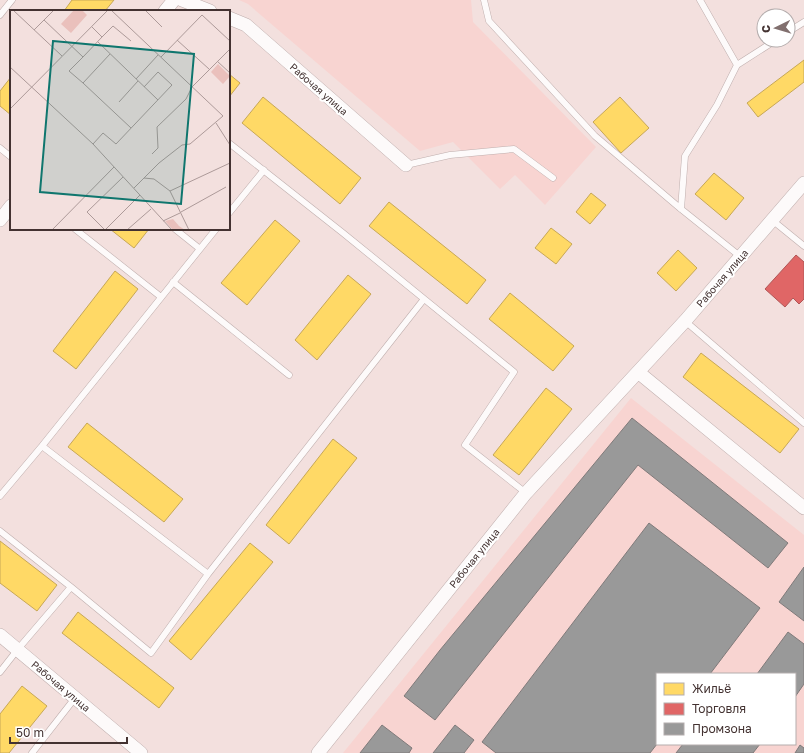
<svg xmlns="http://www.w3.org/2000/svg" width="804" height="753" viewBox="0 0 804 753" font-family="'Golos Text',sans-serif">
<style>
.built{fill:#f8d4d1;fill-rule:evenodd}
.homes{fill:#ffd966;stroke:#c7a756}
.shops{fill:#e06666;stroke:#b15656}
.industry{fill:#999;stroke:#7f7a7a}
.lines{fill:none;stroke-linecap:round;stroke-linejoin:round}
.service-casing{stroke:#bfaead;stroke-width:7}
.minor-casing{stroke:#bfaead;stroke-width:14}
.service{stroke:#fdfafa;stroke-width:6}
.minor{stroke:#fdfafa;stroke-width:13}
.labels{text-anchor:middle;stroke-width:4;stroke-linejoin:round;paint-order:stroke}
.street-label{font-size:10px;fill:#433231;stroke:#fff}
.inset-road{fill:none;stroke:#ad9a99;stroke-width:1}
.view{fill:#0f766e;fill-opacity:0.15;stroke:#0f766e;stroke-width:2}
.inset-edge{fill:none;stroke:#433231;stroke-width:2}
</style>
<rect width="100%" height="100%" fill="#f3e0de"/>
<path class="built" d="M 239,0 L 471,0 L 473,22 L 596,147 L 545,205 L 515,175 L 500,189 L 453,142 L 420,151 L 248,4 Z
M 631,398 L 804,535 L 804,753 L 343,753 ZM 657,674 L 795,674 L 795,744 L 657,744 Z"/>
<path class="homes" d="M 72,0 L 114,0 L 105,11 L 64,11 Z
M 804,60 L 804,82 L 758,117 L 747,103 Z
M 229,74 L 240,83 L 229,97 Z
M 11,77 L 11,115 L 0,106 L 0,91 Z
M 263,97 L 361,178 L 340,204 L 242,123 Z
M 620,97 L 649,128 L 621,153 L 593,122 Z
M 714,173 L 744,198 L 726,220 L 695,194 Z
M 591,193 L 606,205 L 590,224 L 576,212 Z
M 389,202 L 486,280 L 467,304 L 369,226 Z
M 275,220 L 300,241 L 247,305 L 221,283 Z
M 551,228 L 572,244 L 556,264 L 535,248 Z
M 110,229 L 149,229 L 134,248 Z
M 678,250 L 697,268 L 676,291 L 657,273 Z
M 115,271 L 138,289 L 76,369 L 53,351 Z
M 348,275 L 371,294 L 317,360 L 295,340 Z
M 510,293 L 574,346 L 553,371 L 489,319 Z
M 701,353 L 799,429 L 780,453 L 683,377 Z
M 546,388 L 572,409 L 519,475 L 493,455 Z
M 87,423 L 183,499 L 164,522 L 68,447 Z
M 333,439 L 357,458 L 289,544 L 266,525 Z
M 0,541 L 57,585 L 37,611 L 0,583 Z
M 250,543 L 273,562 L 191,660 L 169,641 Z
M 78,612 L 174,688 L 159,708 L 62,633 Z
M 22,686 L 47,706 L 9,753 L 0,753 L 0,714 Z"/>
<path class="shops" d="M 796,255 L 804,262 L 804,299 L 799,304 L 793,298 L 785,307 L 765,289 Z"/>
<path class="industry" d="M 632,418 L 788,543 L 768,568 L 638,465 L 435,720 L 404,696 L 440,650 Z
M 649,523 L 760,608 L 710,674 L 657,674 L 657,744 L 650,753 L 496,753 L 482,742 Z
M 804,567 L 804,621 L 779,602 Z
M 788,632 L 804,644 L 804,684 L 795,697 L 795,674 L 757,674 Z
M 382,725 L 412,748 L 409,753 L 360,753 Z
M 455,725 L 474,740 L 464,753 L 433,753 Z
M 683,744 L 760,744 L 753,753 L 676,753 Z
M 800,745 L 804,748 L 804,753 L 795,753 Z"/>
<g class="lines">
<defs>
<path id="service" d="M 484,0 L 489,21 L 595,136 L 681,209 L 741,257
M 700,0 L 737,65
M 0,15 L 12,0
M 788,32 L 804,22
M 229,143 L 343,233 L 514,372 L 465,445 L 526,493
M 0,148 L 11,157
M 406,165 L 450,155 L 514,149 L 553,178
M 681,209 L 685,156 L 717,105 L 737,65 L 776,40
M 229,213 L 264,170
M 772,220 L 804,246
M 75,229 L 161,297
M 175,229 L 200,249
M 173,282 L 289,375
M 685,321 L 804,423
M 42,446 L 208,574 L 151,653 L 71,587
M 0,496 L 42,446 L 216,229
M 0,531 L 71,587 L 18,649 L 0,672
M 208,574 L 424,299
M 32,753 L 75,698"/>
<path id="minor" d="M 182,0 L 210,11
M 165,11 L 174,0
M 229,18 L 246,25 L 406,165
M 0,220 L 11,206
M 638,372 L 804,508
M 0,635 L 141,753
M 318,753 L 526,493 L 685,321 L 804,183"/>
</defs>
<use href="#service" class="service-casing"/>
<use href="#minor" class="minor-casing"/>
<use href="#service" class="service"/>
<use href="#minor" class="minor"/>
</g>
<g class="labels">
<g class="street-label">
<text transform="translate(319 89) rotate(41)" y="4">Рабочая улица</text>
<text transform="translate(722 278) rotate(-49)" y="4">Рабочая улица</text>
<text transform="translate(474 558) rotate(-51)" y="4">Рабочая улица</text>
<text transform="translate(61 686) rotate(40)" y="4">Рабочая улица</text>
</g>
</g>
<g transform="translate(10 10)">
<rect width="220" height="220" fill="#f3e0de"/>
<path d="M 64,0 L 72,0 L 77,5 L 61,23 L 51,14 ZM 208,54 L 220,66 L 213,74 L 201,62 ZM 163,209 L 169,216 L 175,220 L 163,220 L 155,211 Z" fill="#eac0bc"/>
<path class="inset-road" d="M 3,0 L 52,46M 44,0 L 34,10 L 73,47 L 92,27 L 82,17M 101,0 L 213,106 L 180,134 L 172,135 L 149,153 L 124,178M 135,0 L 152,17M 24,20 L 34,10M 92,27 L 103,16 L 121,31M 167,30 L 199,59M 88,32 L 148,90M 73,47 L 59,61 L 73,73 L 100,44M 151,47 L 192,5 L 220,31M 207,51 L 220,63M 0,57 L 83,134 L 162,220M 126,69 L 148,45M 73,73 L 121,118M 109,92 L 128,71M 0,99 L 98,0M 206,113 L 220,135M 83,134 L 93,123 L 106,134 L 162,75 L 148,62 L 134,77M 142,144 L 148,138 L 147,117 L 176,89 L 182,77 L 220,39M 134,168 L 144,169 L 160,181 L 179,220M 160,181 L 220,153M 171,202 L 216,177M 153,211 L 170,203M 42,220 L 104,157M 95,220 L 77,202 L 113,167M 95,220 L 130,185M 117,220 L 141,199"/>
<path class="view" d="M 43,31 L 184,44 L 171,194 L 30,182 Z"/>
<rect width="220" height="220" class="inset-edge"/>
</g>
<rect x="656" y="673" width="140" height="72" fill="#ffffff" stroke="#b4adad"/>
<rect x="664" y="683" width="20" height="12" fill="#ffd966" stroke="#b4adad"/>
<text x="692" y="693" font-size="12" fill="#433231">Жильё</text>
<rect x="664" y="703" width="20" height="12" fill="#e06666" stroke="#b4adad"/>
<text x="692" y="713" font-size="12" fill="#433231">Торговля</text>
<rect x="664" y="723" width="20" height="12" fill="#999999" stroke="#b4adad"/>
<text x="692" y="733" font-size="12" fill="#433231">Промзона</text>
<g transform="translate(776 28) rotate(265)"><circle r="19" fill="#ffffff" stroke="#b4adad"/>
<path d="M0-3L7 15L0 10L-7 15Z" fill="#816f6e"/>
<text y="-6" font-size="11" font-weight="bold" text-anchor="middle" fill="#433231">С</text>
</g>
<path d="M10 737v6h117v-6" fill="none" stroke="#433231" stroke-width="2"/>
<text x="16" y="737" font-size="12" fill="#433231" stroke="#ffffff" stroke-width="3" paint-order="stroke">50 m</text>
</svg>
